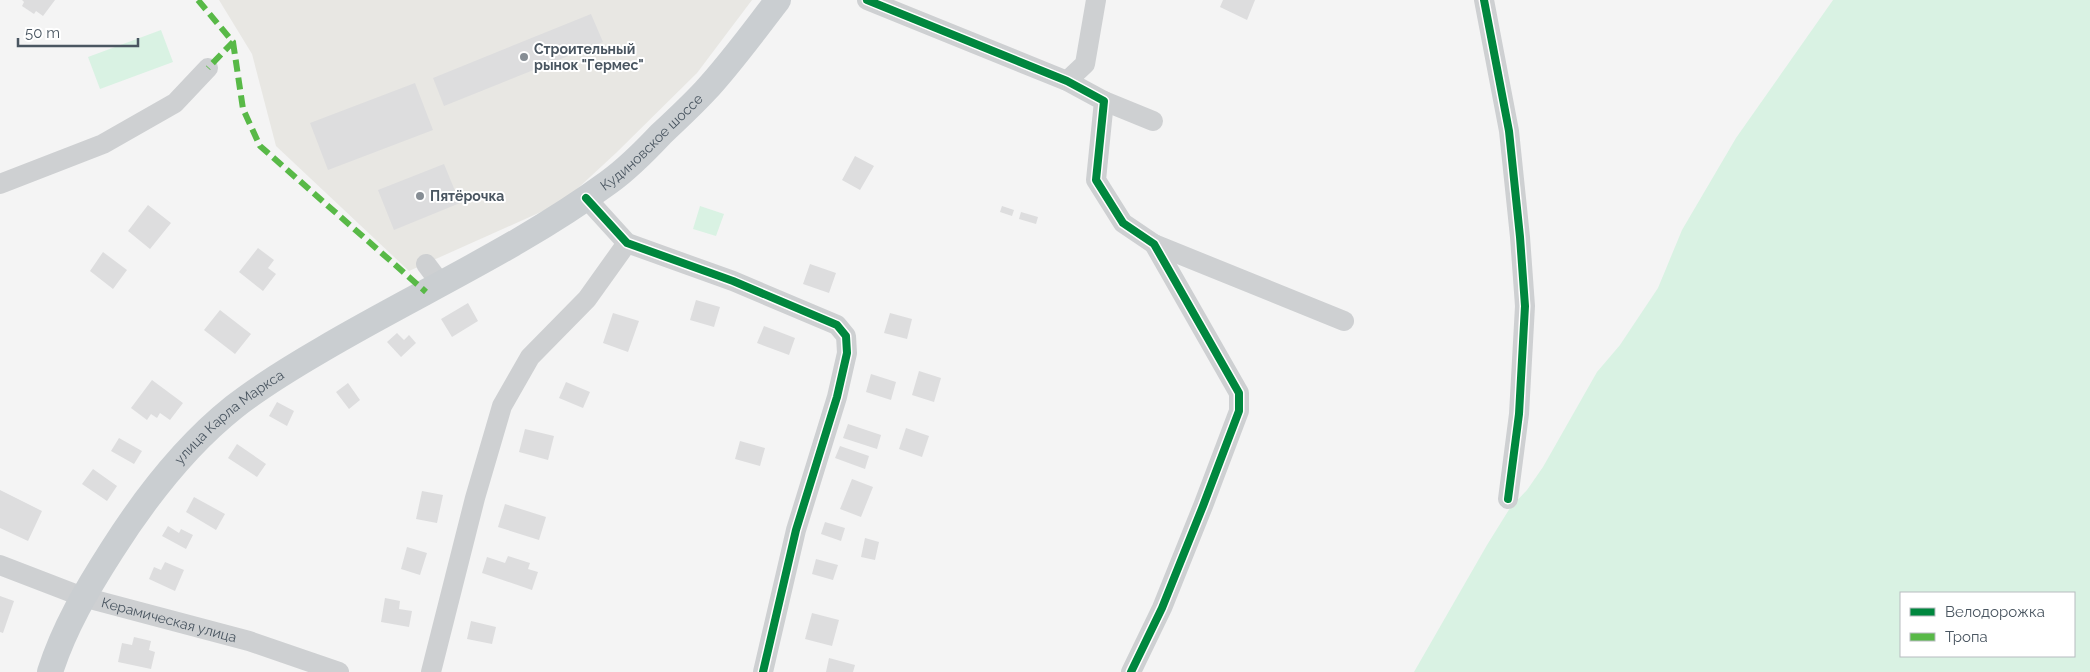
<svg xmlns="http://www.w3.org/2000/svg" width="2090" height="672" viewBox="0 0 2090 672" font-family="Raleway,sans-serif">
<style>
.commercial{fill:#e8e7e3}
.green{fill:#d9f2e3;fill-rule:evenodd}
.building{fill:#ddddde}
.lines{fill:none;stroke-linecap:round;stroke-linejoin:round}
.minor{stroke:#ced0d2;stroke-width:20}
.major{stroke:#caced1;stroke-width:26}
.quiet{stroke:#58b947;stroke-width:6;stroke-dasharray:12 6;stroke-linecap:butt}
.cycleway-casing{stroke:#fff;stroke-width:11}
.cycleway{stroke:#00873e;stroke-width:8}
.poi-dot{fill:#868d94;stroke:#fff;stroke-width:2}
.labels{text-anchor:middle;stroke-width:4;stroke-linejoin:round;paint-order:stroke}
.poi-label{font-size:14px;font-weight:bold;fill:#4a5661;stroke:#fff;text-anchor:start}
.street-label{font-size:14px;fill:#4a5661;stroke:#fff}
</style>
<rect width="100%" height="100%" fill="#f4f4f4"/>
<path class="commercial" d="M 219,0 L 752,0 L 697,73 L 616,153 L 563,202 L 409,271 L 276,146 L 252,54 Z"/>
<path class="green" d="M 1833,0 L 2090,0 L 2090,672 L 1414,672 L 1487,545 L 1510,508 L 1527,490 L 1543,467 L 1597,372 L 1620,345 L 1658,288 L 1682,230 L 1736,138 ZM 1901,593 L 2074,593 L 2074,656 L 1901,656 Z
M 161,30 L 173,62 L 100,89 L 88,57 Z
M 700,206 L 724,214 L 716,236 L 693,229 Z"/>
<path class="building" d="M 22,0 L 55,0 L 43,16 L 36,11 L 34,14 L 22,6 L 24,2 Z
M 1223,0 L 1255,0 L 1247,20 L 1220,7 Z
M 591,14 L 603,42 L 444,106 L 433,78 Z
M 415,83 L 433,130 L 328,170 L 310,123 Z
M 855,156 L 874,166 L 860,190 L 842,180 Z
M 444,164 L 460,203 L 394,230 L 378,190 Z
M 148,205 L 171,223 L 150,249 L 128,231 Z
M 1002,206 L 1014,210 L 1012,216 L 1000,212 Z
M 1021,212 L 1038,217 L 1036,224 L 1019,219 Z
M 258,248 L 274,260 L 268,268 L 276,274 L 263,291 L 239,272 Z
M 103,252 L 127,270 L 113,289 L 90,271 Z
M 810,264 L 836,273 L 829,293 L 803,284 Z
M 696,300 L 720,307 L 714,327 L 690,320 Z
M 468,303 L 478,321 L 452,337 L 441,319 Z
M 220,310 L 251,334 L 235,354 L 204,330 Z
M 613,313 L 639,321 L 628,352 L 603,343 Z
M 890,313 L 912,319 L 907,339 L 884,333 Z
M 764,326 L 795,338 L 789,355 L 757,343 Z
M 397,333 L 404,340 L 409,335 L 416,343 L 401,357 L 387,342 Z
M 919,371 L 941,378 L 934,402 L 912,395 Z
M 871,374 L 896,382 L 891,400 L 866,392 Z
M 152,380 L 183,403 L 170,420 L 160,413 L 157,418 L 151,414 L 147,420 L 131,408 Z
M 566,382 L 590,392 L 583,408 L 559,398 Z
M 348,383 L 360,400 L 349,409 L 336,392 Z
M 277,402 L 294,411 L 287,426 L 269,416 Z
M 848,424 L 881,435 L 877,449 L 843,438 Z
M 906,428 L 929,436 L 922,457 L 899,449 Z
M 525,429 L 554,436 L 548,460 L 519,452 Z
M 119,438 L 142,451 L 134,464 L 111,451 Z
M 740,441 L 765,448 L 760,466 L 735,459 Z
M 237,444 L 266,464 L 257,477 L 228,458 Z
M 840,446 L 869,456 L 865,469 L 835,458 Z
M 93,469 L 117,486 L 107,501 L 82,484 Z
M 852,479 L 873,487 L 861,517 L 840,509 Z
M 0,490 L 42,511 L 28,541 L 0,528 Z
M 422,491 L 443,495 L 437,523 L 416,519 Z
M 194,497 L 225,514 L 216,530 L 186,512 Z
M 505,504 L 546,517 L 539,540 L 498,527 Z
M 825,522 L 845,528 L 841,541 L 821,534 Z
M 168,526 L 179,533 L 181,529 L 193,535 L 186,549 L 162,536 Z
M 865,538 L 879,542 L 875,560 L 861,557 Z
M 407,547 L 427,553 L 420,575 L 401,569 Z
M 508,556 L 530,563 L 528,569 L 538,572 L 532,590 L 482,573 L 487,557 L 505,563 Z
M 816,559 L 838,565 L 833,580 L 812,574 Z
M 165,562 L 184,570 L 175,591 L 149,579 L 154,567 L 161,570 Z
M 0,596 L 14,601 L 3,633 L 0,632 Z
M 385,598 L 400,601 L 399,609 L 412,611 L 409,627 L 381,622 Z
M 812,613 L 839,620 L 832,646 L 805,639 Z
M 471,621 L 496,627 L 492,644 L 467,639 Z
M 134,637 L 151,641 L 149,650 L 155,652 L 151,669 L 118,662 L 122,643 L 132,645 Z
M 829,658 L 855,665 L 853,672 L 826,672 Z"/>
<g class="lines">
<g class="minor">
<path d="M 867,0 L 1067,81 L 1104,101 L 1096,180 L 1123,223 L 1154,244 L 1239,393 L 1239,411 L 1203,506 L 1162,608 L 1131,672"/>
<path d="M 1484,0 L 1509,131 L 1520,237 L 1525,306 L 1519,414 L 1508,499"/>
<path d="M 1067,81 L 1085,64 L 1096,0"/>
<path d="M 1104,101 L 1153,121"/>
<path d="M 0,184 L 103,144 L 175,103 L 208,68"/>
<path d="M 586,198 L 627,243 L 733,281 L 837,325 L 846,336 L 847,353 L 837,397 L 796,530 L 763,672"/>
<path d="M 1154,244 L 1344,321"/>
<path d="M 426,264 L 441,284"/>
<path id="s1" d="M 0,565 L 83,597 L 249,641 L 339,672"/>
<path d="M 431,672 L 475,498 L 502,406 L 530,357 L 587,299 L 627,243"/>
</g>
<path class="major" id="s2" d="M 50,672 C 64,628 87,589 112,550 C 145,498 185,446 234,407 C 262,385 292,367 323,349 C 418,293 519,248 609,182 C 627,169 645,151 661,134 C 676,120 691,106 705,91 C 731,63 754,31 778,0"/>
<path class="quiet" d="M 198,0 L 233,42 L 208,68
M 233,42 L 243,109 L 260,146 L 426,292"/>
<defs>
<path id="cycleway" d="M 867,0 L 1067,81 L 1104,101 L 1096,180 L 1123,223 L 1154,244 L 1239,393 L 1239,411 L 1203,506 L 1162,608 L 1131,672
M 1484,0 L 1509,131 L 1520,237 L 1525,306 L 1519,414 L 1508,499
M 586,198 L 627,243 L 733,281 L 837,325 L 846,336 L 847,353 L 837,397 L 796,530 L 763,672"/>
</defs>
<use href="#cycleway" class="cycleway-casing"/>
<use href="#cycleway" class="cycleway"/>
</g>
<g class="poi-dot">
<circle cx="524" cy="57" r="5"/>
<circle cx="420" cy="196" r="5"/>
</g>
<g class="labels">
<g class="poi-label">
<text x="534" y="54">Строительный<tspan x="534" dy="16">рынок "Гермес"</tspan></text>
<text x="430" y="201">Пятёрочка</text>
</g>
<g class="street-label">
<text dy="5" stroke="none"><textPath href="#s2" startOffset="822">Кудиновское шоссе</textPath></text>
<text dy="5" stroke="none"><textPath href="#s2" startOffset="316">улица Карла Маркса</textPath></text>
<text dy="5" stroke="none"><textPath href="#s1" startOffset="178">Керамическая улица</textPath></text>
</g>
</g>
<rect x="1900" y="592" width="175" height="65" fill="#ffffff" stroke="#b7bbc0"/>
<rect x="1910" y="608" width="25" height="8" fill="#00873e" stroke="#b7bbc0"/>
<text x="1945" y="617" font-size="15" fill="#4a5661">Велодорожка</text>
<rect x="1910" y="633" width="25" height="8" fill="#58b947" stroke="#b7bbc0"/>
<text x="1945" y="642" font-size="15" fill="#4a5661">Тропа</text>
<path d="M18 38v8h120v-8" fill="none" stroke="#4a5661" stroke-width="2.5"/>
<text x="25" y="38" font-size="15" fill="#4a5661" stroke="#ffffff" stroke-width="4" paint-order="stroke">50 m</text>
</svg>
